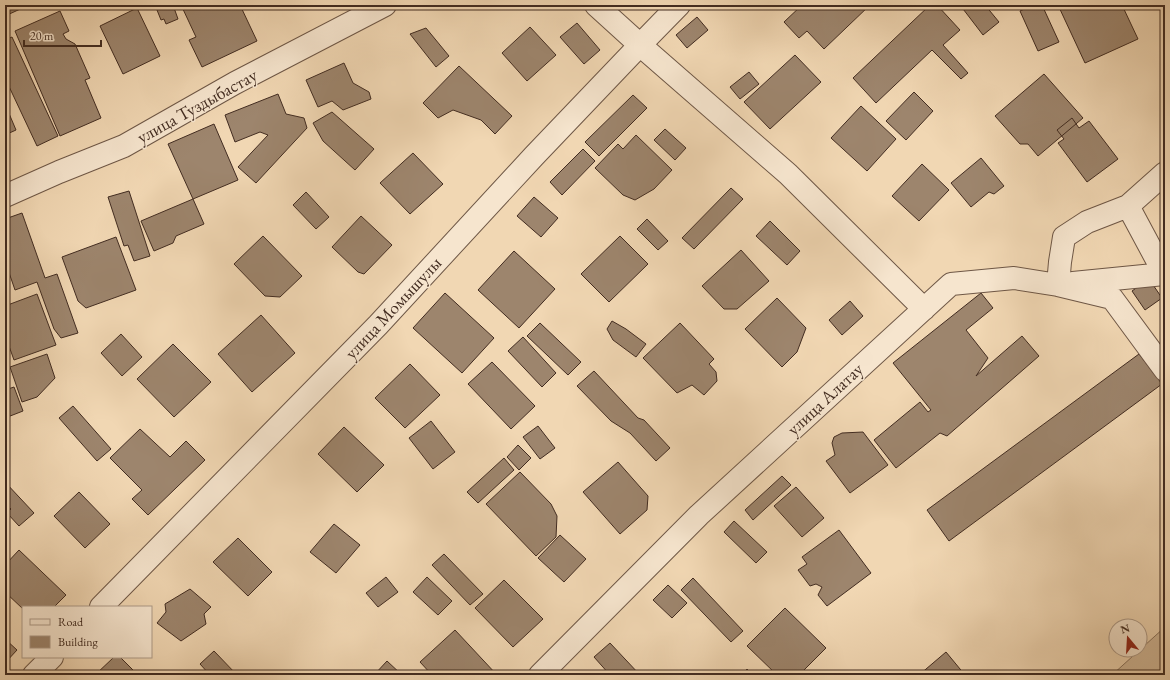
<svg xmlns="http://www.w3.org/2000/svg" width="1170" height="680" viewBox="0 0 1170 680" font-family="'EB Garamond',serif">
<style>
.green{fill:#d3ba9a;stroke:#8a735e}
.building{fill:#9d856d;stroke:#422c21}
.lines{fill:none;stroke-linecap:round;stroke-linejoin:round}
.minor-casing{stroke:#6e5746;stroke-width:24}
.minor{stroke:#f6e5ce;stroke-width:22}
.labels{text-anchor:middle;stroke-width:3;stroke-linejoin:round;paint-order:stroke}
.street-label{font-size:18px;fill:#422c21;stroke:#f6e5ce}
</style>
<rect width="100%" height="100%" fill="#f1d7b3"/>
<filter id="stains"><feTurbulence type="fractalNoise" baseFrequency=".005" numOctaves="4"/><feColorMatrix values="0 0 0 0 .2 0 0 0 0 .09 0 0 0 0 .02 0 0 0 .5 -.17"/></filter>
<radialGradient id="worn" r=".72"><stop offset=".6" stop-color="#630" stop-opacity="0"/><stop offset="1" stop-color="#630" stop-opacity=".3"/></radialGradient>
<path class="green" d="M 1165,627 L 1165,675 L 1112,675 Z"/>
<path class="building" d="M 5,5 L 29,5 L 5,16 Z
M 155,5 L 173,5 L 178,19 L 166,24 L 164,19 L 161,20 Z
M 185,5 L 240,5 L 257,41 L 202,67 L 189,40 L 196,37 L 182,7 Z
M 802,5 L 822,5 L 824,7 L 827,5 L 870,5 L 824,49 L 807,31 L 799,38 L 784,22 Z
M 930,5 L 937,5 L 960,30 L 943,45 L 968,73 L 961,79 L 932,50 L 876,103 L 853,78 Z
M 960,5 L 985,5 L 999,22 L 983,35 Z
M 1033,5 L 1042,5 L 1059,42 L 1038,51 L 1020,11 Z
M 1058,5 L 1122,5 L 1138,39 L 1085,63 Z
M 137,8 L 160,56 L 123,74 L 100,26 Z
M 60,11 L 69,31 L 63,34 L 66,39 L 75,44 L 90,78 L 85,80 L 101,118 L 60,136 L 15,31 Z
M 697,17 L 708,30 L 687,48 L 676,35 Z
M 577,23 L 600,50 L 584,64 L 560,37 Z
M 530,27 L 556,55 L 527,81 L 502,53 Z
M 426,28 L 449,56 L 436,67 L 410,34 Z
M 12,37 L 58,136 L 37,146 L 5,78 L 5,40 Z
M 795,55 L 821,82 L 770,129 L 744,102 Z
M 344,63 L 353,83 L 369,92 L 371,99 L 343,110 L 332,101 L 318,107 L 306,80 Z
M 459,66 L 512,116 L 495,134 L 481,120 L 453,110 L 438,118 L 423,103 Z
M 749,72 L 759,84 L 740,99 L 730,87 Z
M 1044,74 L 1083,118 L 1038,156 L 1028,144 L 1020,144 L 995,116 Z
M 914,92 L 933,111 L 906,140 L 886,121 Z
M 278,94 L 286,114 L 304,118 L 307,128 L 256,183 L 238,167 L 268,135 L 260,132 L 235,142 L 225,115 Z
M 633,95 L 647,108 L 599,156 L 585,142 Z
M 5,104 L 16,130 L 5,135 Z
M 861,106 L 896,139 L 867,171 L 831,138 Z
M 332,112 L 374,149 L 355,170 L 323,141 L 313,123 Z
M 1072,118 L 1079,128 L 1089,121 L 1118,159 L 1087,182 L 1058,143 L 1064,139 L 1057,130 Z
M 214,124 L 238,180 L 193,199 L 168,144 Z
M 665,129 L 686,148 L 675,160 L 654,140 Z
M 636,135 L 672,170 L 654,189 L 635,200 L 623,195 L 595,168 L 618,144 L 623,149 Z
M 583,149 L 595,161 L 562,195 L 550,182 Z
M 413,153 L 443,184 L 410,214 L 380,183 Z
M 981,158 L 1004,186 L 994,194 L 989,192 L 971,207 L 951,183 Z
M 922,164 L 949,190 L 919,221 L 892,196 Z
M 731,188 L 743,199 L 694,249 L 682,238 Z
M 129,191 L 150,256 L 134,261 L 128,245 L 124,246 L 108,197 Z
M 306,192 L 329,217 L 316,229 L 293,205 Z
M 534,197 L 558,218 L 541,237 L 517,216 Z
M 193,199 L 204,224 L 176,236 L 173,243 L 154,251 L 141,221 Z
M 22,213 L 45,278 L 57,274 L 78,333 L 61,338 L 54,329 L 37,282 L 15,290 L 5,261 L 5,219 Z
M 361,216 L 392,245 L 364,274 L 358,272 L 332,247 Z
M 647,219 L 668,241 L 658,250 L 637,229 Z
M 770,221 L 800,251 L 787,265 L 756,236 Z
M 263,236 L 302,276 L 280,297 L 265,296 L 234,264 Z
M 620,236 L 648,264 L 609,302 L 581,274 Z
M 116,237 L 136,290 L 86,308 L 78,301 L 62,257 Z
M 741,250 L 769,281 L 737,309 L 724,309 L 702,286 Z
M 514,251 L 555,289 L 519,328 L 478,290 Z
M 1149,279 L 1162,298 L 1145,310 L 1132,291 Z
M 445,293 L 494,338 L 462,373 L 413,328 Z
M 981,293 L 993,308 L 966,330 L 988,358 L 976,376 L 1022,336 L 1039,356 L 947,436 L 940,433 L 896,468 L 874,440 L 920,402 L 928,412 L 931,410 L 893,363 Z
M 37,294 L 56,345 L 14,360 L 5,335 L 5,306 Z
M 777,298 L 806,328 L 797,352 L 782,367 L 745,329 Z
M 850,301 L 863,316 L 842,335 L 829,320 Z
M 261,315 L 295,353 L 252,392 L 218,354 Z
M 612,321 L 626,329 L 646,344 L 636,357 L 613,340 L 607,329 Z
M 540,323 L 581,362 L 568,375 L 527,336 Z
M 680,323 L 714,359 L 709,364 L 716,372 L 717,381 L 704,395 L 692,385 L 677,393 L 643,358 Z
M 121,334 L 142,357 L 122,376 L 101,353 Z
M 523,337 L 556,373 L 542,387 L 508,351 Z
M 173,344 L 211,382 L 174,417 L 137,379 Z
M 47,354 L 55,378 L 37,397 L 22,402 L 10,367 Z
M 1139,354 L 1162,384 L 949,541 L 927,510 Z
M 492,362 L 535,406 L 511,429 L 468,384 Z
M 410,364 L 440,395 L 405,428 L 375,398 Z
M 594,371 L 638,418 L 644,420 L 670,448 L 656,461 L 630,433 L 611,421 L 577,386 Z
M 14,387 L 23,411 L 5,418 L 5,390 Z
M 73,406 L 111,449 L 97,461 L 59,418 Z
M 431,421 L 455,452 L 433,469 L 409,438 Z
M 538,426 L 555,448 L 540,459 L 523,437 Z
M 344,427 L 384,465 L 357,492 L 318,454 Z
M 140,429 L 170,457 L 186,441 L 205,460 L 148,515 L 132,499 L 142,490 L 110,458 Z
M 863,432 L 888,465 L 850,493 L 826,461 L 835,455 L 832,443 L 834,437 L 842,433 Z
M 518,445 L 531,458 L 519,470 L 507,457 Z
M 504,458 L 514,470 L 478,503 L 467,492 Z
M 618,462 L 648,496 L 647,510 L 620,534 L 583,492 Z
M 520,472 L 551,504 L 557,516 L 556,537 L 536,556 L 486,504 Z
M 782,476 L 791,485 L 753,520 L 745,510 Z
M 5,482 L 34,513 L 19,526 L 7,513 L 11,509 L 5,503 Z
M 796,487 L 824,518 L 802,537 L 774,506 Z
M 79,492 L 110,524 L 85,548 L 54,516 Z
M 734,521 L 767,552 L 756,563 L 724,532 Z
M 334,524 L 360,545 L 336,573 L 310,552 Z
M 839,530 L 871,573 L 827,606 L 818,595 L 822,587 L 816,584 L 810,586 L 798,570 L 807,564 L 802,557 Z
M 560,535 L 586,559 L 564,582 L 538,558 Z
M 238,538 L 272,572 L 248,596 L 213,562 Z
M 19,550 L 66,595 L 54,607 L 23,607 L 23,609 L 5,592 L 5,565 Z
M 444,554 L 483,594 L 470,605 L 432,565 Z
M 386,577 L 398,592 L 378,607 L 366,593 Z
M 427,577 L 452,601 L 438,615 L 413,592 Z
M 693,578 L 743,631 L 731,642 L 681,590 Z
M 504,580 L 543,619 L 513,647 L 475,608 Z
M 668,585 L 687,603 L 672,618 L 653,600 Z
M 190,589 L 211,607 L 204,614 L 206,624 L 181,641 L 157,623 L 166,612 L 165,604 Z
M 785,608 L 826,648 L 799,675 L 777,675 L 747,646 Z
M 455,630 L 497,675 L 432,675 L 420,662 Z
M 5,639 L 17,650 L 5,663 Z
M 610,643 L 640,675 L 610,675 L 594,657 Z
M 214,651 L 237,675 L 210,675 L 200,664 Z
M 946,652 L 965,675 L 919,675 Z
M 114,657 L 120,657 L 138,675 L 95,675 Z
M 387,661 L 402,675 L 374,675 Z
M 747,669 L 753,675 L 742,675 Z"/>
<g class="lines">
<defs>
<path id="minor" d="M 596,5 L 640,45 L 788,174 L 924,309
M 5,196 L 59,172 L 124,146 L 235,83 L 385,5
M 1128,206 L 1165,275
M 1073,283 L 1164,274
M 1058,285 L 1112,298 L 1165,370
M 101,607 L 378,325 L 534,156 L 640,45 L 679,5
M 34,675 L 52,657
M 540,675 L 699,515 L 951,284 L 1014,278 L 1058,285 L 1060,262 L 1064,237 L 1087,222 L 1128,206 L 1165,173"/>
</defs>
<use href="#minor" class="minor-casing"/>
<use href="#minor" class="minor"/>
</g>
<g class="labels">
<g class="street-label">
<text transform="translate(197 106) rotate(-29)" y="6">улица Туздыбастау</text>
<text transform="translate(393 308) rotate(-47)" y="6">улица Момышулы</text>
<text transform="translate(825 399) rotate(-43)" y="6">улица Алатау</text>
</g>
</g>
<rect width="1170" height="680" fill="none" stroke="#f1d7b3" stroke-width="20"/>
<rect x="6" y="6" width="1158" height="668" fill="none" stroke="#422c21" stroke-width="2"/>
<rect x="10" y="10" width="1150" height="660" fill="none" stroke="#422c21"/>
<rect x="22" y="606" width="130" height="52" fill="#f6e5ce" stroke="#ae9b89"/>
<rect x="30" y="619" width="20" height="6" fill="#f6e5ce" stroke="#ae9b89"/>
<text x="58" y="626" font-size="12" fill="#422c21">Road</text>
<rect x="30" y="636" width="20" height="12" fill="#9d856d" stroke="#ae9b89"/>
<text x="58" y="646" font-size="12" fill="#422c21">Building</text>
<g transform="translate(1128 638) rotate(342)"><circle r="19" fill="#f6e5ce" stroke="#ae9b89"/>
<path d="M0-3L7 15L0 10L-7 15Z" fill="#8f2418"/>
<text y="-6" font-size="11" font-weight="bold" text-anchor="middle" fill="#422c21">N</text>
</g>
<path d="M24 40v6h77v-6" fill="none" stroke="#422c21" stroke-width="2"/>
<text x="30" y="40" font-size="12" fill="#422c21" stroke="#f6e5ce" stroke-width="3" paint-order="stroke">20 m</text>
<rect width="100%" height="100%" filter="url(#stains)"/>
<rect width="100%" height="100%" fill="url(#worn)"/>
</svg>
